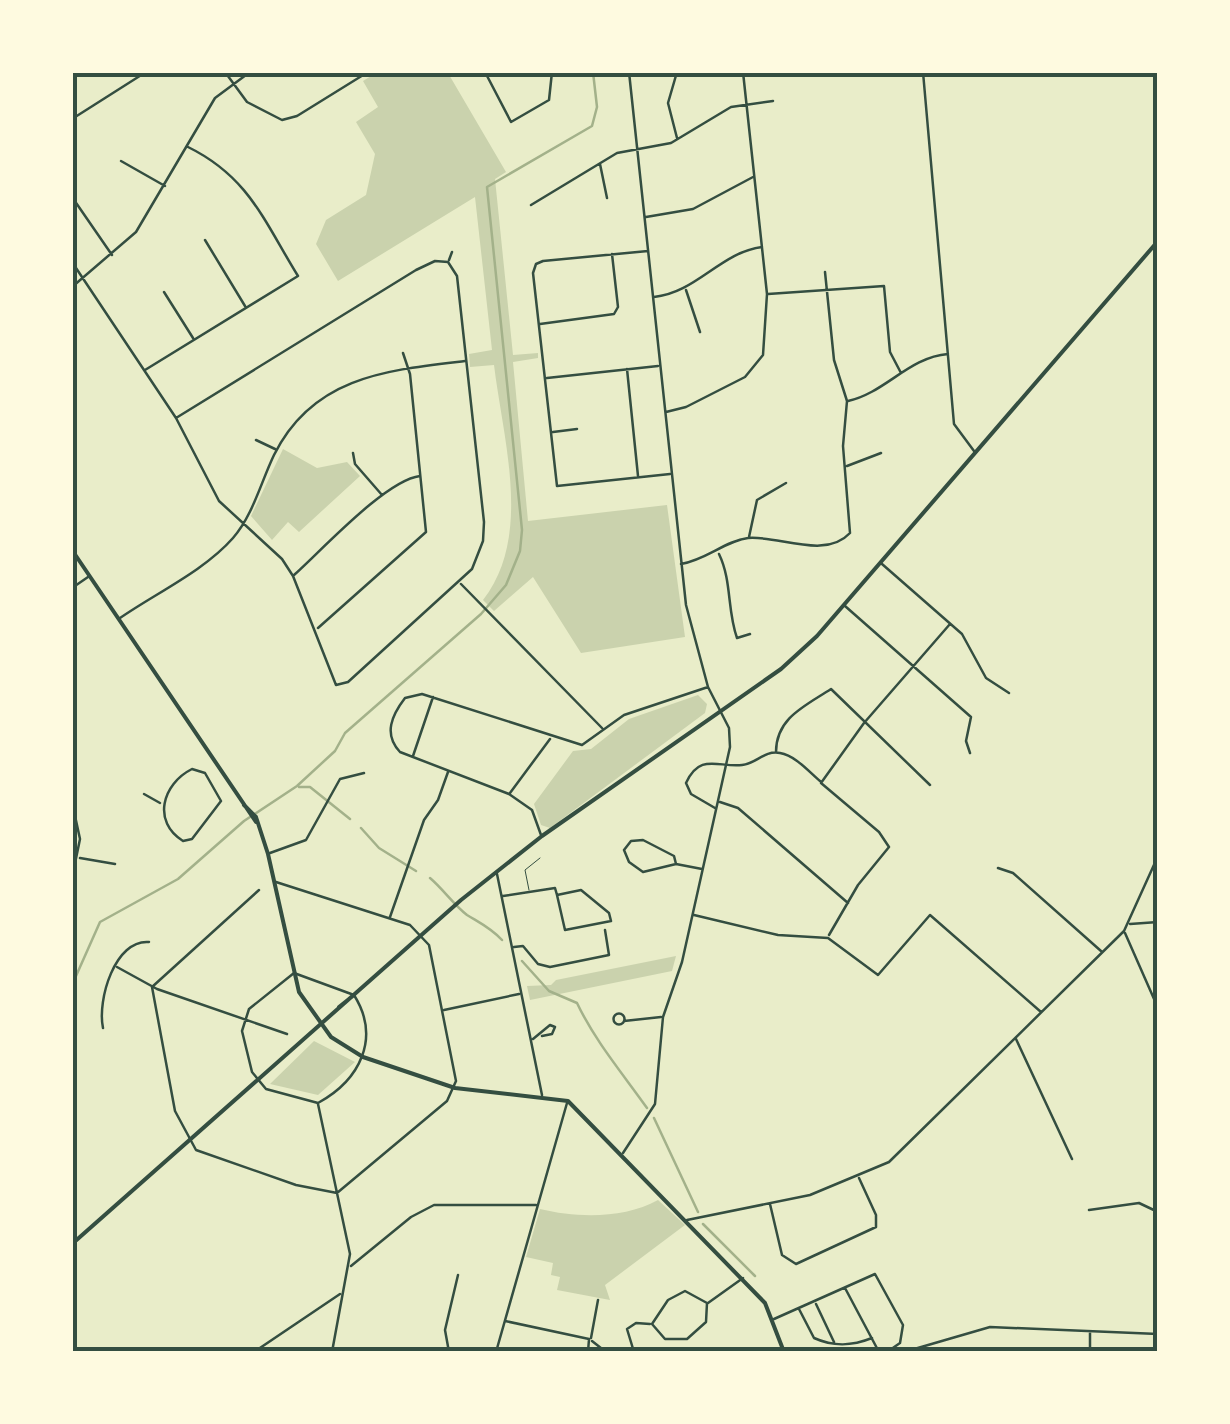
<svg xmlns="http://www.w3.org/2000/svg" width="1230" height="1424" viewBox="0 0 1230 1424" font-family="Georgia,serif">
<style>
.green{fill:#cad2ad}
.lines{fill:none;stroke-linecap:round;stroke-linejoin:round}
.stream{stroke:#a3b18a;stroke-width:2.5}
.service{stroke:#344e41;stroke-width:1}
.minor{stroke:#344e41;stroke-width:2.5}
.secondary{stroke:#344e41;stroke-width:4}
.neatline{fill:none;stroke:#344e41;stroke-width:4}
</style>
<rect width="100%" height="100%" fill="#e9edc9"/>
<path class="green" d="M 376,73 L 448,73 L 506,172 L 495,179 L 513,355 L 538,353 L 538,358 L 513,362 L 528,521 L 667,505 L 685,637 L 581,653 L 533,577 L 494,611 L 483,600 C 533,536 503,440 494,365 L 470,367 L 469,354 L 492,350 L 475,197 L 338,281 L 316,244 L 326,220 L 366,195 L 375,154 L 356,122 L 378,107 L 363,81 Z
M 283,449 L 317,468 L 347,462 L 360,476 L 299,532 L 288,522 L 272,540 L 251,516 Z
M 698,695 L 707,704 L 705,713 L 550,828 L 541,825 L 534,804 L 573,751 L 591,749 L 629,719 Z
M 676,956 L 672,971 L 530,1000 L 527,986 L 551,985 L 556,980 Z
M 314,1041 L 355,1062 L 318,1095 L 270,1084 Z
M 658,1200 L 685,1225 L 605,1285 L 610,1300 L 557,1290 L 560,1277 L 551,1275 L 553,1263 L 526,1257 L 540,1209 C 577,1218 624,1219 658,1200 Z"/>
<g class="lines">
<path class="stream" d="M 299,787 L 310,787 L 350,819
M 361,828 L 379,848 L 416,871
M 430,878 C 443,889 454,905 467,915 C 480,923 491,928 502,940
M 522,961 L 549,991 L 577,1003 C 595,1041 623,1074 647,1108
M 72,985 L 100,922 L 178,879 L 244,821 L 297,786 L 335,751 L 345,733 L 481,614 L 506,585 L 520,551 L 522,530 L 487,187 L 592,126 L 597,107 L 593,72
M 654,1118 L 698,1212
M 703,1224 L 755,1276"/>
<path class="service" d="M 529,890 L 525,870 L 540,858"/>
<path class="minor" d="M 225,72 L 247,102 L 282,120 L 297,116 L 368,72
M 485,72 L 511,122 L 549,100 L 552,72
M 677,72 L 668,103 L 677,138
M 923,72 L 954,424 L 974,451
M 72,119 L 146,72
M 121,161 L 165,186
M 600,164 L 607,198
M 72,197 L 112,255
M 531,205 L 617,153 L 671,143 L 731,107 L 773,101
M 646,217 L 693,209 L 753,177
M 205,240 L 245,306
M 648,251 L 543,261 L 536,264 L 533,273 L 557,486 L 670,474
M 449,260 L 452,252
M 72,262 L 176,418 L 219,501 L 282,559 L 293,576 L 336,685 L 348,682 L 472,569 L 483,541 L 484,522 L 457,276 L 448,262 L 435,261 L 416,270 L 176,418
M 72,287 L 136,232 L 215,98 L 250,72
M 686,290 L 700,332
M 164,292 L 193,338
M 768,294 L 884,286 L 890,352 L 901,373
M 654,297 C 696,293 721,252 762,247
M 540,324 L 614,314 L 618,307 L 612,254
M 627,369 L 638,476
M 145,370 L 298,276 C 264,221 249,177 188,147
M 547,378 L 658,366
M 848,401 C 885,393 909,357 948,354
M 666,412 L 686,407 L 745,377 L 763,355 L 767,294 L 743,72
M 553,432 L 577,429
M 256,440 L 275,449
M 353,453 L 355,464 L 382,495
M 847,466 L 881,453
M 749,537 L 757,500 L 786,483
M 719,554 C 732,581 727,610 737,638 L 750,634
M 681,564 C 706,560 725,541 748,538 C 778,535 825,560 850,533 L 843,446 L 847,401 L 834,360 L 825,272
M 882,564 L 962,634 L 986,678 L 1009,693
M 294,575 C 322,550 386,480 420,476
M 461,584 L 602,728
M 72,588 L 88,577
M 845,606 L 971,717 L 966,741 L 970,753
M 120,618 C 156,593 204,571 233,538 C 253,515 261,482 274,455 C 313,376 388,370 465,361
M 318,628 L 426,532 L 410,374 L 403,353
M 776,752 C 776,718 805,706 831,689 L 930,785
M 413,756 L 433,697
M 192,769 L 205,773 L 221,801 L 192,839 L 183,841 C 152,822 162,784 192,769 Z
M 510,793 L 550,739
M 144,794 L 160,803
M 72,802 L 80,839 L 72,878
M 720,802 L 738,808 L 848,903
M 715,808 L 691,794 L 686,783 C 700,752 719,768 742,765 C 756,764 764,750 780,753 C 796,756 808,771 820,781
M 541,835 L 532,810 L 509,794 L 400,752 C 383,734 392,715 405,698 L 422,694 L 582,745 L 624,715 L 708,687
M 270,853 L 306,840 L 340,779 L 364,773
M 80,858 L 115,864
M 676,864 L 674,856 L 643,840 L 631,841 L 624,850 L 629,862 L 643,872 L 676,864 L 702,869
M 998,868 L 1013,873 L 1101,951
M 497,874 L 542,1095
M 259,890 L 152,987 L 175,1111 L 196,1150 L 296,1185 L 337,1193 L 447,1101 L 456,1081 L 429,945 L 410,925 L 276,882
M 503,896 L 555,888 L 557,895 L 581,890 L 609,913 L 611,921 L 565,930 L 557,895
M 694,915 L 778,935 L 828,938 L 878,975 L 930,915 L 1041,1012
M 390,917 L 424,820 L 438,800 L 448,772
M 1130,924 L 1158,922
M 1125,933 L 1158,1008
M 829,935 L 858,885 L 889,847 L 879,832 L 821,783 L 864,723 L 950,624
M 514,947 L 523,946 L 538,964 L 550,967 L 609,955 L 605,930
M 117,967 L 157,989 L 287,1034
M 294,973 L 354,995 C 381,1038 360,1080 318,1103 L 266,1089 L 252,1072 L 242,1031 L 249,1009 Z
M 444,1010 L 519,994
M613.5 1019a5.5 5.5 0 1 1 11 0a5.5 5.5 0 1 1-11 0Z
M 624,1021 L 661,1017
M 103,1028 C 97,1000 115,939 149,942
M 533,1039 L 550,1025 L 555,1027 L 552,1034 L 542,1036
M 1016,1039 L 1072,1159
M 318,1104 L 350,1254 L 332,1352
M 623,1153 L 655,1104 L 663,1017 L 682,962 L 730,747 L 729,728 L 708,687 L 686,605 L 629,72
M 770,1204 L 782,1255 L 796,1264 L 876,1227 L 876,1215 L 859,1178
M 1089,1210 L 1139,1203 L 1158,1212
M 687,1220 L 810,1195 L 889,1162 L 1124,931 L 1158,856
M 351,1266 L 411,1217 L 434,1205 L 536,1205
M 845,1288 L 879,1352
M 685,1291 L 707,1303 L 706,1322 L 687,1339 L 665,1339 L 652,1324 L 668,1300 Z
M 708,1303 L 743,1278
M 816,1304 L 834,1342
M 799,1309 L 814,1338 C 834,1347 852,1346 872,1338
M 774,1319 L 875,1274 L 903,1325 L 900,1343 L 887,1352
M 505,1321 L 589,1339 L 588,1352
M 1090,1333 L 1090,1352
M 591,1338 L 598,1300
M 592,1341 L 606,1352
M 254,1352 L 340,1294
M 449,1352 L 445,1330 L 458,1275
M 496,1352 L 567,1103
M 634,1352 L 627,1329 L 636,1323 L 650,1324
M 904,1352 L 990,1327 L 1158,1334"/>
<path class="secondary" d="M 72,550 L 256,822
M 244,805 L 256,817 L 268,854 L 299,992 L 331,1037 L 363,1057 L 455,1088 L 568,1101 L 765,1303 L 784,1352
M 339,1007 L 354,995
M 72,1244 L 461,900 L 542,836 L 781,669 L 817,636 L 1158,241"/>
</g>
<rect width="1230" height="1424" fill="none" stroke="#fefae0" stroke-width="150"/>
<rect x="75" y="75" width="1080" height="1274" class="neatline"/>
</svg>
